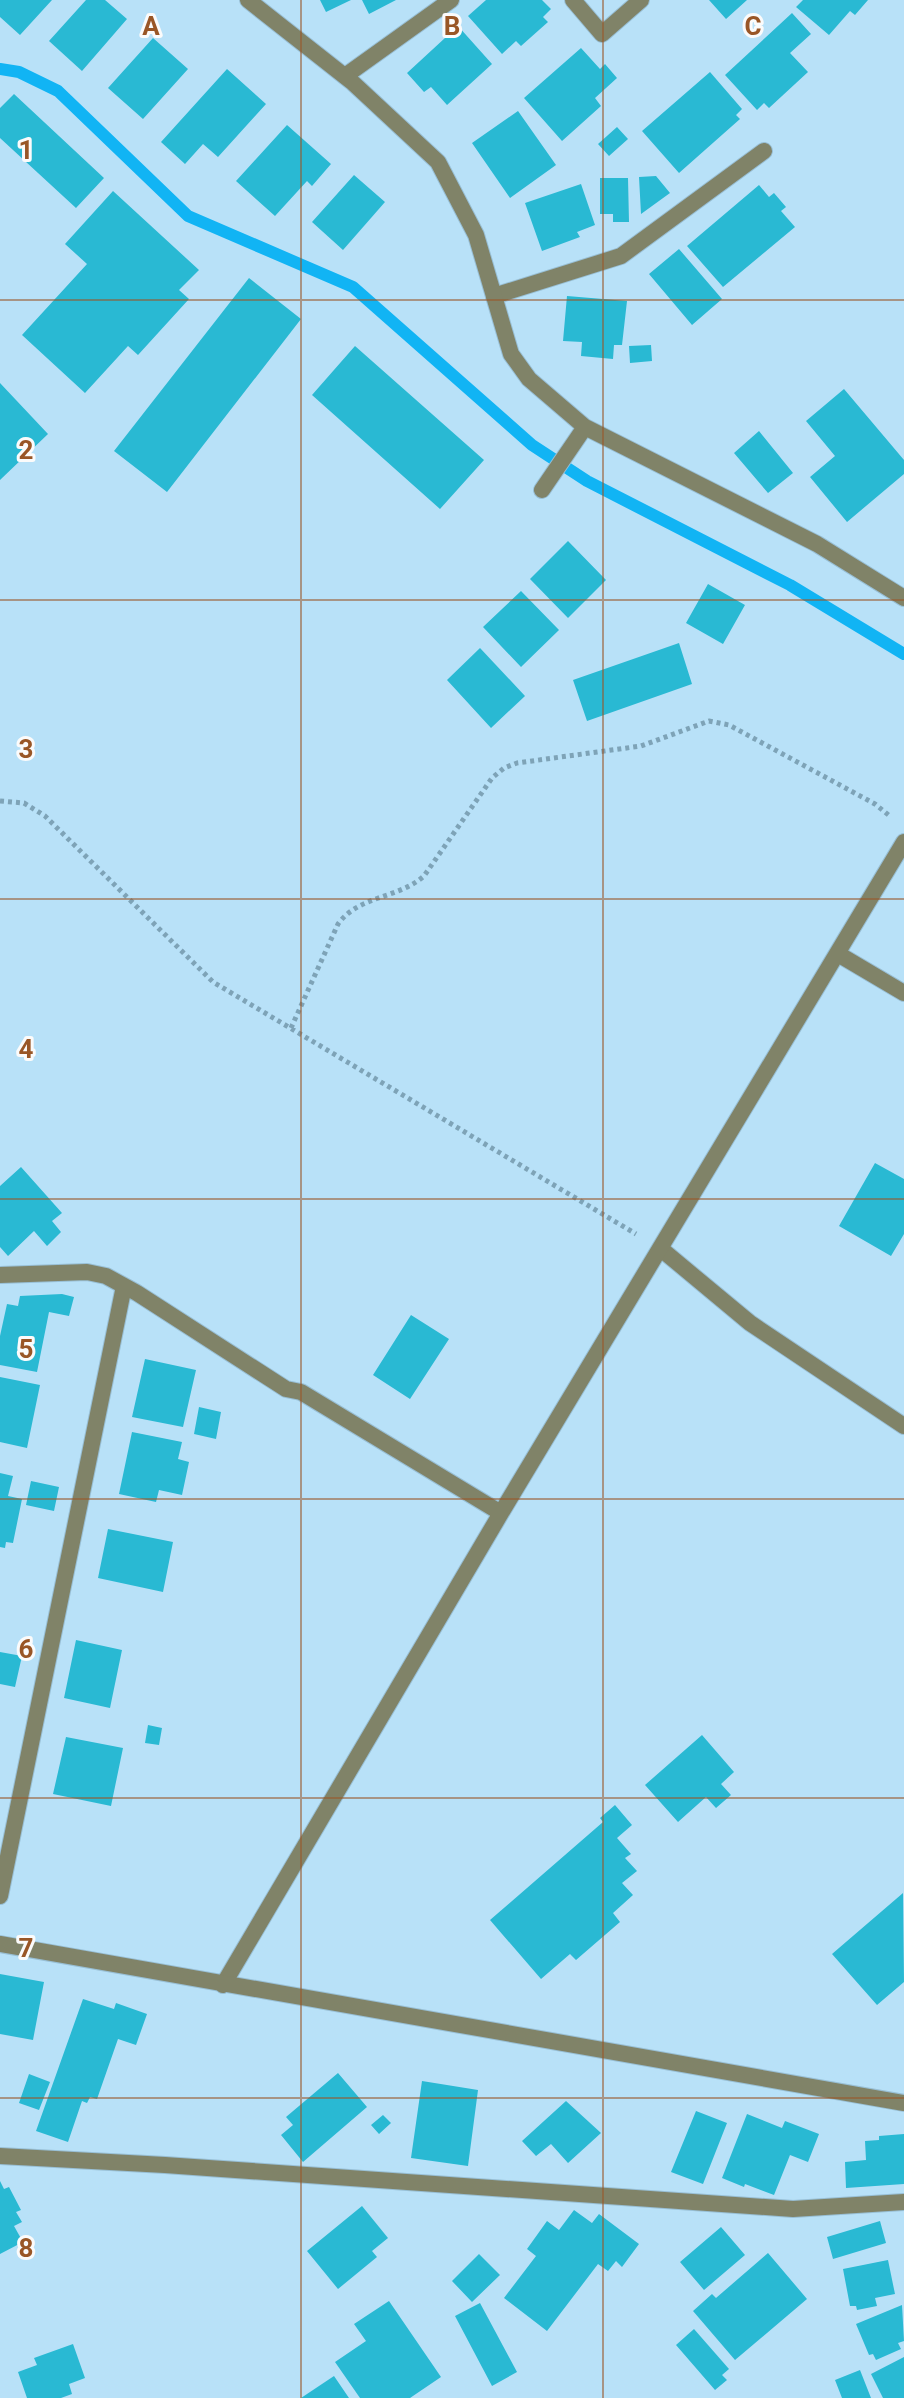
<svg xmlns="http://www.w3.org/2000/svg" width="904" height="2398" viewBox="0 0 904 2398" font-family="Roboto,sans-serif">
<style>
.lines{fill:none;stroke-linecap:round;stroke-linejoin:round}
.stream{stroke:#11b4f4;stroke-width:12}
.building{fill:#29b9d3}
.service-casing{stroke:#98bfd5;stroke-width:18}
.minor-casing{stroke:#98bfd5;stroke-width:18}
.tertiary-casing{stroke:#98bfd5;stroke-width:18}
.path{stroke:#7ea3b7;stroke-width:5;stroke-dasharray:4 4;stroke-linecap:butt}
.service{stroke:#808368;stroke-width:16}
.minor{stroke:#808368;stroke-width:16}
.tertiary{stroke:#808368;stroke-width:16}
.grid{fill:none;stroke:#995626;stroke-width:2;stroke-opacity:0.55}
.grid-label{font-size:26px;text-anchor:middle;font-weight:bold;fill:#995626;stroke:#fbfbfb;stroke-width:6;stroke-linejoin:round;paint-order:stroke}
</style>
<rect width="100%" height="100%" fill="#b8e1f8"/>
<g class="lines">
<path class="stream" d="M 0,69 L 19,72 L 58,91 L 188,216 L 353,287 L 532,445 L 587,481 L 790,585 L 904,654"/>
</g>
<path class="building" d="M 0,0 L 52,0 L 20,35 L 0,17 Z
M 86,0 L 105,0 L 127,19 L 82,71 L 49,41 Z
M 320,0 L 351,0 L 326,12 Z
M 362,0 L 396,0 L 369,14 Z
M 486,0 L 542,0 L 551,9 L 543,17 L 548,22 L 521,46 L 516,41 L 502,54 L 468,16 Z
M 709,0 L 747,0 L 726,19 Z
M 803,0 L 868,0 L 855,15 L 850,11 L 829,35 L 796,7 Z
M 792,13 L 811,34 L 790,53 L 808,72 L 769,108 L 764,103 L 757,110 L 725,75 Z
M 458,26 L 492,64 L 447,105 L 431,87 L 424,92 L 407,73 Z
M 153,38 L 188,69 L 143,119 L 108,88 Z
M 581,48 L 600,69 L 605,64 L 617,78 L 595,98 L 601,106 L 562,141 L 524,98 Z
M 227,69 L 266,104 L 218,157 L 203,144 L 185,164 L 161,142 Z
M 710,72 L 742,109 L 736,115 L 740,119 L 679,173 L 642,131 Z
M 14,94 L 104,178 L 76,208 L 0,138 L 0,108 Z
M 518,111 L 556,165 L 510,198 L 472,143 Z
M 287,125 L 331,164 L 312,186 L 307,181 L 275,216 L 236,181 Z
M 617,127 L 628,139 L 609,156 L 598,144 Z
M 354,175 L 385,202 L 343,250 L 312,222 Z
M 656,176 L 670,193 L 641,214 L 639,177 Z
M 600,178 L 628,178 L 629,222 L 613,222 L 613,214 L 600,214 Z
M 581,184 L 595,225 L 577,232 L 580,237 L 542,251 L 525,203 Z
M 759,185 L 769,197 L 774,193 L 786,207 L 781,211 L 795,227 L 723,287 L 687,246 Z
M 113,191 L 199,270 L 179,290 L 189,299 L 138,355 L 128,346 L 85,393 L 22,335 L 87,264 L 65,244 Z
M 679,249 L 722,299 L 692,325 L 649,274 Z
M 249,278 L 301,319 L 167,492 L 114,451 Z
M 567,296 L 627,301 L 622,345 L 614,345 L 613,359 L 581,356 L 582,342 L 563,341 Z
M 651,345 L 652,361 L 630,363 L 629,346 Z
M 355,346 L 484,460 L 440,509 L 312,395 Z
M 0,383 L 48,434 L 0,480 Z
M 844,389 L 904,460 L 904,474 L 847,522 L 810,477 L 835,456 L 806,421 Z
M 759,431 L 793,473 L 768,493 L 734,453 Z
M 568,541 L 606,580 L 568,618 L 530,579 Z
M 708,584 L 745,605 L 723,644 L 686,623 Z
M 521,591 L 559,630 L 521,667 L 483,627 Z
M 679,643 L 692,684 L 587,721 L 573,680 Z
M 480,648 L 525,696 L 491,728 L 447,680 Z
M 875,1163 L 904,1179 L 904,1234 L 891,1256 L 839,1226 Z
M 21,1167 L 62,1213 L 52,1221 L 61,1232 L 47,1246 L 34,1231 L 8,1256 L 0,1247 L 0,1186 Z
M 62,1294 L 74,1297 L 69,1316 L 49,1312 L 37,1372 L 0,1365 L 0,1336 L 7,1304 L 18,1306 L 20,1296 Z
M 411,1315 L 449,1339 L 410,1399 L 373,1375 Z
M 145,1359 L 196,1370 L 183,1427 L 132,1417 Z
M 0,1377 L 40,1385 L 27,1448 L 0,1442 Z
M 199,1407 L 221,1412 L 216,1439 L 194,1434 Z
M 132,1432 L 182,1442 L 178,1459 L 189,1462 L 182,1495 L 159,1490 L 156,1502 L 119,1494 Z
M 0,1473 L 13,1476 L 8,1496 L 22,1499 L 13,1543 L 6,1542 L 5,1548 L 0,1547 Z
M 31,1481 L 59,1487 L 54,1511 L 26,1505 Z
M 108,1529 L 173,1542 L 163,1592 L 98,1578 Z
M 76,1640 L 122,1650 L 110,1708 L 64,1698 Z
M 0,1652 L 22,1656 L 15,1687 L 0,1684 Z
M 148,1725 L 162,1728 L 159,1745 L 145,1743 Z
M 702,1735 L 734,1772 L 721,1784 L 731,1795 L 716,1808 L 706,1797 L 678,1822 L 645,1785 Z
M 66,1737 L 123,1748 L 111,1806 L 53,1794 Z
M 615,1805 L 632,1825 L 617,1838 L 631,1854 L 625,1858 L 637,1871 L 622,1883 L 633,1895 L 613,1913 L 620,1922 L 576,1960 L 570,1954 L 541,1979 L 490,1920 L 603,1822 L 600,1818 Z
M 903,1893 L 904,1982 L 877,2005 L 832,1954 Z
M 0,1974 L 44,1982 L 33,2040 L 0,2034 Z
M 83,1999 L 114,2009 L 116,2003 L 147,2014 L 136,2045 L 118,2039 L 97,2099 L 90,2097 L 87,2103 L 82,2101 L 68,2142 L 36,2131 Z
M 338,2073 L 367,2107 L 303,2162 L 281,2135 L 293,2125 L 286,2117 Z
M 29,2074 L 50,2082 L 39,2110 L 19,2103 Z
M 422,2081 L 478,2090 L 468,2166 L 411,2158 Z
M 566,2101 L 601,2133 L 568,2163 L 551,2144 L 536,2156 L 522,2141 Z
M 696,2111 L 727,2123 L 703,2184 L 671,2172 Z
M 747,2114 L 782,2128 L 785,2121 L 819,2134 L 808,2162 L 790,2155 L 774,2195 L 745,2184 L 744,2187 L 722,2178 Z
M 383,2115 L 391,2123 L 379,2134 L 371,2125 Z
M 904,2134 L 904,2184 L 846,2188 L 845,2162 L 866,2160 L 865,2141 L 879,2140 L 879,2136 Z
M 0,2181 L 4,2189 L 9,2187 L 21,2210 L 16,2212 L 22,2222 L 14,2226 L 23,2242 L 0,2254 Z
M 362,2206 L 388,2238 L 372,2251 L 377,2257 L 338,2289 L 307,2251 Z
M 574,2210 L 592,2223 L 599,2214 L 639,2244 L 622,2267 L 616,2261 L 608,2271 L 598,2264 L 547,2331 L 504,2298 L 536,2256 L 527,2249 L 547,2221 L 559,2230 Z
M 880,2221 L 886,2243 L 833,2259 L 827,2237 Z
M 721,2227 L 745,2255 L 704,2290 L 680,2262 Z
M 768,2253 L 807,2299 L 735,2360 L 693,2311 L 712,2294 L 716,2298 Z
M 479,2254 L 500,2275 L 472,2302 L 452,2281 Z
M 888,2260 L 895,2294 L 875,2298 L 877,2306 L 857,2310 L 856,2306 L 850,2306 L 843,2269 Z
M 389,2301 L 441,2377 L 410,2398 L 360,2398 L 335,2362 L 366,2341 L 354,2324 Z
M 480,2303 L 517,2372 L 492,2386 L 455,2316 Z
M 902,2305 L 904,2341 L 898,2343 L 901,2349 L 876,2360 L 873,2354 L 869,2355 L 856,2324 Z
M 694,2329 L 729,2369 L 722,2375 L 727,2380 L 715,2390 L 676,2345 Z
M 73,2344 L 85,2378 L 69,2384 L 72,2394 L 61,2398 L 27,2398 L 18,2372 L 37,2365 L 34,2358 Z
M 904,2357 L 904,2398 L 883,2398 L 871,2374 Z
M 860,2370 L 871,2398 L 842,2398 L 835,2380 Z
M 334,2376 L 349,2398 L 301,2398 Z"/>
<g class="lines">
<defs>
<path id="service" d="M 573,0 L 602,34 L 641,0
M 345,76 L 451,0
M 494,296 L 621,256 L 764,151
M 661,1249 L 750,1323 L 904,1426"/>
<path id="minor" d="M 248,0 L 352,82 L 438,162 L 476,235 L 511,354 L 529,379 L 585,427 L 817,544 L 904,598
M 542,490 L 585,427
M 838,954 L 904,993
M 0,1275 L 87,1272 L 106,1276 L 137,1293 L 286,1389 L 301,1392 L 501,1513
M 0,1896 L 124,1286
M 223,1985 L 501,1513 L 904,842
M 0,2156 L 165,2165 L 793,2209 L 904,2202"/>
<path id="tertiary" d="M 0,1944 L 904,2103"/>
</defs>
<use href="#service" class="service-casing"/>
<use href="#minor" class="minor-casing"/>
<use href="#tertiary" class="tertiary-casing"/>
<path class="path" d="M 0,801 L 24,803 L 45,816 L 213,982 L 636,1234
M 291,1028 L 338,924 C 359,895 398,899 424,876 L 492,778 L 504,768 L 517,763 L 641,746 L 709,721 L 729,725 L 875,804 L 891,817"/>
<use href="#service" class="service"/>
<use href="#minor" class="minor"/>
<use href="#tertiary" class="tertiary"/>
</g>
<path class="grid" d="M 301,0 L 301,2398M 603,0 L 603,2398M 0,300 L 904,300M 0,600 L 904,600M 0,899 L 904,899M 0,1199 L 904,1199M 0,1499 L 904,1499M 0,1798 L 904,1798M 0,2098 L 904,2098"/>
<g class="grid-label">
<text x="151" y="35">A</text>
<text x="452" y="35">B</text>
<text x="753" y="35">C</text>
<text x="26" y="159">1</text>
<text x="26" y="459">2</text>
<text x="26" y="758">3</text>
<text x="26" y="1058">4</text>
<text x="26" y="1358">5</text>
<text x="26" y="1658">6</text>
<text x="26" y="1957">7</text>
<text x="26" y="2257">8</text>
</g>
</svg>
